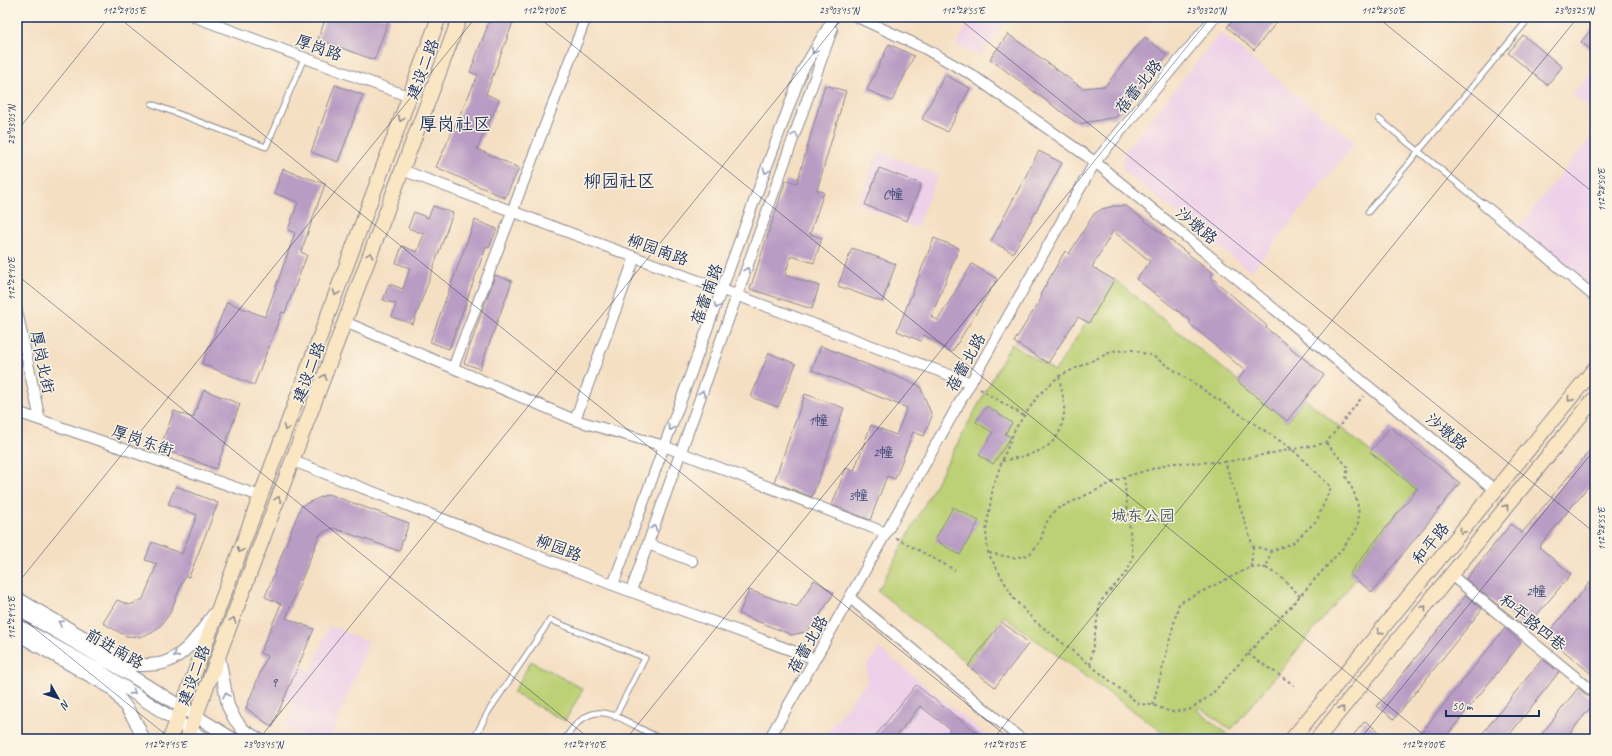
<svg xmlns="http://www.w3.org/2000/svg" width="1612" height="756" viewBox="0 0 1612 756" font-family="Caveat,'LXGW WenKai TC',sans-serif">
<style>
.built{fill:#eed0e8}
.green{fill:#bcd074;stroke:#6c8069}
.building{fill:#b99cc4}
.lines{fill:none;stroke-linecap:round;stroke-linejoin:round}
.service-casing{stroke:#888790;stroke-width:7}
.minor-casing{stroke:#888790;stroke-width:12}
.tertiary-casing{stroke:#888790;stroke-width:14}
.secondary-casing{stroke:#888790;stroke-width:16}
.path{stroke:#888790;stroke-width:2;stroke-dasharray:3 3;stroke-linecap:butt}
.service{stroke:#fff;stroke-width:5}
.minor{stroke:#fff;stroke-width:10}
.tertiary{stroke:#fff;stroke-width:12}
.secondary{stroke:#fbe6c4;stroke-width:14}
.oneway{stroke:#8d97ae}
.oneway2{stroke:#8b8a91}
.ticks{fill:none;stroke:#1b2f5e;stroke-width:1;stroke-opacity:0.45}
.labels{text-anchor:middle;stroke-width:3;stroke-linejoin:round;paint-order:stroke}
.number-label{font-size:14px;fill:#424a78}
.street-label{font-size:16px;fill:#1b2f5e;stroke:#fcf5e5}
.park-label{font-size:16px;fill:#435764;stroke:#fcf5e5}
.quarter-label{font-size:18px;fill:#1b2f5e;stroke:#fcf5e5}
.neatline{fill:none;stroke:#1b2f5e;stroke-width:1.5}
.ticks-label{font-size:10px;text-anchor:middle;fill:#1b2f5e}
</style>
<rect width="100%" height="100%" fill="#fcf5e5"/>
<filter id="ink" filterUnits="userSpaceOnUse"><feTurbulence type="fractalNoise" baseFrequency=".025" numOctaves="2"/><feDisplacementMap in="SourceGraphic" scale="8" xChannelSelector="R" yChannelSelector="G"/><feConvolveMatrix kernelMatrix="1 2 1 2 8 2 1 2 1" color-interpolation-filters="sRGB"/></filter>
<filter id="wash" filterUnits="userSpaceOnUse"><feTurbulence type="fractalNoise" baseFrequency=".012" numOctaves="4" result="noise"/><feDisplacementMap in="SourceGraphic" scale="16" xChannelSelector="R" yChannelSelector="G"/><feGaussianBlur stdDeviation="0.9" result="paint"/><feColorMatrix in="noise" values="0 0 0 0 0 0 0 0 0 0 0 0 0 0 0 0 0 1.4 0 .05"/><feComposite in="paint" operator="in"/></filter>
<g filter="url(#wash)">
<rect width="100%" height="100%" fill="#f5dfc3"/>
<path class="built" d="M 969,17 L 1009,17 L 980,56 L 956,45 L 971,18 Z
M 1220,33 L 1355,142 L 1251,272 L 1124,171 L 1122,162 L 1124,152 Z
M 1595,68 L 1595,113 L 1573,95 Z
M 1595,132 L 1595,280 L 1587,290 L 1514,232 Z
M 879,151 L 938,175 L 916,228 L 858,204 Z
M 329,626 L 369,642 L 330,739 L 311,739 L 284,728 L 294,703 L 259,689 L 272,655 L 310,671 Z
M 879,648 L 991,739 L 822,739 L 867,681 L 867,665 Z"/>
<path class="green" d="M 1114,279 L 1287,421 L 1305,399 L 1417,489 L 1349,573 L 1356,579 L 1231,730 L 1200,707 L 1197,710 L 1233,739 L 1172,739 L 1003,616 L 968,664 L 878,591 L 1011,344 L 1055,371 Z
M 531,661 L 583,689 L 565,721 L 513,693 Z"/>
<g id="blocks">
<path class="building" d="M 326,17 L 390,17 L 374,60 L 318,39 Z
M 491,17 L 515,17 L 486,94 L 499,100 L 477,149 L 519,168 L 505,198 L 436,167 L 478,75 L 470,72 Z
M 1236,17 L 1281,17 L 1254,50 L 1227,27 Z
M 1595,25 L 1595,53 L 1581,42 Z
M 1008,34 L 1082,88 L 1105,86 L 1145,37 L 1167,55 L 1116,117 L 1078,124 L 990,59 Z
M 1523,35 L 1562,67 L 1547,85 L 1508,53 Z
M 889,44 L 914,56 L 892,101 L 867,90 Z
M 945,75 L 970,88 L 948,132 L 922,119 Z
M 335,85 L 363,95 L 338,162 L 311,152 Z
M 825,85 L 846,91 L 817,190 L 824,192 L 810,234 L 822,238 L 814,263 L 791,256 L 785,275 L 819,286 L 812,309 L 750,289 L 786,180 L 797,183 Z
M 1039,151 L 1062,163 L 1013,253 L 991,241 Z
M 879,168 L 921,184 L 907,221 L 865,205 Z
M 283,169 L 325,184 L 301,252 L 307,255 L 285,313 L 282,312 L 254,385 L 202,364 L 227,302 L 265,317 L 295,233 L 288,230 L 298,202 L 274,193 Z
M 433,206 L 453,213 L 413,324 L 392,317 L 396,304 L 383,300 L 389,284 L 403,289 L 410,268 L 396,263 L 402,246 L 417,252 L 424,234 L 408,228 L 414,212 L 428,218 Z
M 1114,206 L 1126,206 L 1213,273 L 1211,277 L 1267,326 L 1266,328 L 1324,375 L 1287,421 L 1237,381 L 1245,371 L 1189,323 L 1191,321 L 1136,279 L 1150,261 L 1113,231 L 1092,267 L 1114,280 L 1089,323 L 1078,317 L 1048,363 L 1014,342 L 1042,297 L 1040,295 L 1065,251 L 1069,254 L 1094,214 L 1102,209 Z
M 475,220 L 497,229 L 489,248 L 486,247 L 449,349 L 430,342 Z
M 934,238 L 959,248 L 931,317 L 938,320 L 972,264 L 997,279 L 952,352 L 924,335 L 921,341 L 897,331 Z
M 852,248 L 896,264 L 882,302 L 838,286 Z
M 495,275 L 512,281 L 480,369 L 464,363 Z
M 821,346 L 920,386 L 932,416 L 924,436 L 913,432 L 895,479 L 887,476 L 870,520 L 832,505 L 846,468 L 854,471 L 871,425 L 896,435 L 907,408 L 812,370 Z
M 769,353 L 796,364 L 778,407 L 751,397 Z
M 204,390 L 240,404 L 216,469 L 160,448 L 174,411 L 193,418 Z
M 805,394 L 844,408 L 812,497 L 774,482 Z
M 987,406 L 1012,423 L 1005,434 L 1011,437 L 993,464 L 979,455 L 993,433 L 976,422 Z
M 1390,427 L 1460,483 L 1372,592 L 1349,574 L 1417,489 L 1370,452 Z
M 1595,444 L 1595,478 L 1539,547 L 1571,574 L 1526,628 L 1466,579 L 1511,524 L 1522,533 Z
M 176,486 L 218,503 L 189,577 L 185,576 L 170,613 L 162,624 L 152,633 L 139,637 L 126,636 L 103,623 L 117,600 L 130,605 L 143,599 L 157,564 L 145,560 L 152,542 L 182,554 L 197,515 L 168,504 Z
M 328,494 L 409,523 L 399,551 L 333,528 L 320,534 L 286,618 L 314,629 L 272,727 L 246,708 L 267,656 L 260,653 L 281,604 L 265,597 L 301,506 Z
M 953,507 L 979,521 L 960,555 L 935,540 Z
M 1595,576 L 1595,677 L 1546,636 Z
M 814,580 L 834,593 L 812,627 L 805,632 L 792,635 L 739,614 L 749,590 L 797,607 Z
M 1466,595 L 1482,609 L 1394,719 L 1377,706 Z
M 1002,622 L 1029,643 L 995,687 L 968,666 Z
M 1505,628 L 1521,643 L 1444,739 L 1416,739 Z
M 1542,659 L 1559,672 L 1506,739 L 1478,739 Z
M 916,685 L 985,739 L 943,739 L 950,729 L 920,706 L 894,739 L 873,739 Z
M 1578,688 L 1595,702 L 1565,739 L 1538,739 Z
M 1365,721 L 1388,739 L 1350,739 Z"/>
</g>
</g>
<g filter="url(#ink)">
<use href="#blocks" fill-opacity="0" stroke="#888790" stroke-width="1"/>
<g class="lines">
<defs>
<path id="service" d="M 152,104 L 266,147 L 304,58
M 1379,119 L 1484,205
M 1368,212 L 1530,17
M 474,739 L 488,712 L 550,620 L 645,658 L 615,717
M 565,739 C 594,693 617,718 655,736"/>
<path id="minor" d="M 195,17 L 410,97
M 857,17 L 924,48 L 972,75 L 1095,162 L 1495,490
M 402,170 L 971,383
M 1484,205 L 1595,297
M 17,311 L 40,420
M 345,322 L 575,420 L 664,446 L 886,533
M 453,368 L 586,17
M 17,412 L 260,496
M 575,420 L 635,257
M 293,461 L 613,585 L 815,659
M 648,544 L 692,561
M 1451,575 L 1595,693
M 613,585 L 802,71 L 834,17
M 631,591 L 832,30
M 17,597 L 131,664
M 850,598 L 1021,739
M 17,635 L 111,689
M 245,730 L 260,739
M 769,739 L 815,659 L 1095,162 L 1215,17"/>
<path id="tertiary" d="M 17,609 L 112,664 L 233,739
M 17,625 L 100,671 L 204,739
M 101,646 L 112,663
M 219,657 L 228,706 L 234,718 L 250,739
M 113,664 C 129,664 148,667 163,663 C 186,656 201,632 214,614
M 82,672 L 100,671
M 102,674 C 115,695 136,715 143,739"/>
<path id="secondary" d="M 170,739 L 439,17
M 187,739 L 460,17
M 1292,739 L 1595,368
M 1317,739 L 1595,398"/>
</defs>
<use href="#service" class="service-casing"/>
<use href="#minor" class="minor-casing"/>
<use href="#tertiary" class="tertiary-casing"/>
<use href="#secondary" class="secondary-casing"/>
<path class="path" d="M 980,389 L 1024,416
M 1326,443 L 1348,467 L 1346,477 C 1355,492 1362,510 1357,527 C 1355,534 1347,542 1343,548 L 1211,695 L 1189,710 L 1171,712 L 1153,705 L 1139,704 L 1035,621 L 1014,599 L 988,553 L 986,531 L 993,487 L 1002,461 L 1015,429 L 1038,396 L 1059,376 L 1113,351 L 1133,350 L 1153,356 L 1292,449 L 1331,487 L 1317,520 L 1293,543 L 1271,551 L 1253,546 L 1225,462 L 1326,443 L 1363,396
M 1002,461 C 1033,454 1061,451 1064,413 C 1065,402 1061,388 1059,376
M 896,538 L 955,570
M 989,553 L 1014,558 L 1029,555 L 1040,542 L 1046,523 L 1055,510 L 1124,477 L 1172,463 L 1225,462
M 1251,567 L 1253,546
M 1266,568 L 1281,577 L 1300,596
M 1248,654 L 1294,685
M 1090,665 L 1100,602 L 1127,572 L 1133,558 L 1124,477
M 1153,705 L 1179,603 L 1251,567 L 1266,568 L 1271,551"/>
<use href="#service" class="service"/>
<use href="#minor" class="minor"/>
<use href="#tertiary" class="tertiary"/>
<use href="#secondary" class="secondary"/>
</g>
<defs><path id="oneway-chevron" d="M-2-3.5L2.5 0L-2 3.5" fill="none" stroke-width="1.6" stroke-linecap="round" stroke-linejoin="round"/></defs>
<g class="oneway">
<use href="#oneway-chevron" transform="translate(814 51) rotate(120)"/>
<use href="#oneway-chevron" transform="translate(795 135) rotate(-70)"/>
<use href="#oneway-chevron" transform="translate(766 171) rotate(110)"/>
<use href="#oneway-chevron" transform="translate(747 270) rotate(-70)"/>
<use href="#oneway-chevron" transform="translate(717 306) rotate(111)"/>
<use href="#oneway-chevron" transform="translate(702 393) rotate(-70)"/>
<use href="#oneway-chevron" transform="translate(671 428) rotate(111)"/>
<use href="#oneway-chevron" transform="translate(654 528) rotate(-70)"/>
<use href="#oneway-chevron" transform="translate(61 623) rotate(-150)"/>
<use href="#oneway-chevron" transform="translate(176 655) rotate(148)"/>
<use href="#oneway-chevron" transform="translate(133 692) rotate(33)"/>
<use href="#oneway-chevron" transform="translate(226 695) rotate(-104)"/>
</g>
<g class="oneway2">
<use href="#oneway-chevron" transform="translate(401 119) rotate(111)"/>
<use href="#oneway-chevron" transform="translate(370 255) rotate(-69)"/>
<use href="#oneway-chevron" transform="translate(336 293) rotate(111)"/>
<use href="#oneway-chevron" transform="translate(324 377) rotate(-69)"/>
<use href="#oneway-chevron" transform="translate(1570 399) rotate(129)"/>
<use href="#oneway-chevron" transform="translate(286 428) rotate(110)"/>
<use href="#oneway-chevron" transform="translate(278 499) rotate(-69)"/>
<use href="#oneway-chevron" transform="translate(1506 507) rotate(-51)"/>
<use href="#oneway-chevron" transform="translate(1462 531) rotate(129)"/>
<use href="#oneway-chevron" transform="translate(240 550) rotate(110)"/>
<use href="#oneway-chevron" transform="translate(1424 608) rotate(-51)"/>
<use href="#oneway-chevron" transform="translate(233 620) rotate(-69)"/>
<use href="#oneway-chevron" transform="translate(1380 632) rotate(129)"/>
<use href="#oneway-chevron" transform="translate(1342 709) rotate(-51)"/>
</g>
</g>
<path class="ticks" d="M 118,17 L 1010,739M 538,17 L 1429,739M 957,17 L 1595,533M 1377,17 L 1595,194M 17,131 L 109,17M 17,275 L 590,739M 17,584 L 476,17M 17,614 L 171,739M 259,739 L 843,17M 626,739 L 1211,17M 993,739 L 1578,17M 1360,739 L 1595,449"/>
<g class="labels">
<g class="number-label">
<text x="893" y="199">C幢</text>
<text x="818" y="425">1幢</text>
<text x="883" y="457">2幢</text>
<text x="858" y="500">3幢</text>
<text x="1536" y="596">2幢</text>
<text x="274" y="687">9</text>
</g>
<g class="street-label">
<text transform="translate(319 47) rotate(20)" y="6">厚岗路</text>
<text transform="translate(422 69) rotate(-69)" y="6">建设二路</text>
<text transform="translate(1138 86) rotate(-51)" y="6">蓓蕾北路</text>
<text transform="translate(1197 225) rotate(39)" y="6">沙墩路</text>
<text transform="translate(658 249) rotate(20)" y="6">柳园南路</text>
<text transform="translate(706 294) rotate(-70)" y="6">蓓蕾南路</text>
<text transform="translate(43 362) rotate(78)" y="6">厚岗北街</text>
<text transform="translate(965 362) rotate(-61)" y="6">蓓蕾北路</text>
<text transform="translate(308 372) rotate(-69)" y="6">建设二路</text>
<text transform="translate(1447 431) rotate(39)" y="6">沙墩路</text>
<text transform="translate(143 440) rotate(19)" y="6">厚岗东街</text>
<text transform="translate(1430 543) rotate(-51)" y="6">和平路</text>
<text transform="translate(559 547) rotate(21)" y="6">柳园路</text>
<text transform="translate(1533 622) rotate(39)" y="6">和平路四巷</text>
<text transform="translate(807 644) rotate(-60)" y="6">蓓蕾北路</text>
<text transform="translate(115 648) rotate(30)" y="6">前进南路</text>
<text transform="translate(193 675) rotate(-69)" y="6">建设二路</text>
</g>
<g class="park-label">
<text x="1143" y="521">城东公园</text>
</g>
<g class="quarter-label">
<text x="455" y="130">厚岗社区</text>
<text x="619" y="187">柳园社区</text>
</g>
</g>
<rect width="1612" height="756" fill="none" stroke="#fcf5e5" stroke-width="44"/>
<g transform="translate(58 698) rotate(129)" stroke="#fcf5e5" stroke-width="3" paint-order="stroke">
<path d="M0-3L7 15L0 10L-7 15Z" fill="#1b2f5e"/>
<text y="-6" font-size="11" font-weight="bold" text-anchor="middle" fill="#1b2f5e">N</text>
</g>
<path d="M1446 710v6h93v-6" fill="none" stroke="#1b2f5e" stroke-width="2"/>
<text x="1452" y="710" font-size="12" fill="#1b2f5e" stroke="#fcf5e5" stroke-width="3" paint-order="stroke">50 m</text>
<rect x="22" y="22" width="1568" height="712" class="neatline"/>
<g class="ticks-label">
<text x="124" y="14">112°29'05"E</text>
<text x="544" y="14">112°29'00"E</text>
<text x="839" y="14">23°03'15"N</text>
<text x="963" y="14">112°28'55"E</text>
<text x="1206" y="14">23°03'20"N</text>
<text x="1383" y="14">112°28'50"E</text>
<text x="1574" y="14">23°03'25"N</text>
<text transform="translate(11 125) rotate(-90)" y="4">23°03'05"N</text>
<text transform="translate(1601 190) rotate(-90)" y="4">112°28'50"E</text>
<text transform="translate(11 279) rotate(-90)" y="4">112°29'10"E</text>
<text transform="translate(1601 529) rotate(-90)" y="4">112°28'55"E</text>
<text transform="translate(11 618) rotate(-90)" y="4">112°29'15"E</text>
<text x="165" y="748">112°29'15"E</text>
<text x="263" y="748">23°03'15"N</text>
<text x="584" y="748">112°29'10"E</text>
<text x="1004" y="748">112°29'05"E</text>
<text x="1423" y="748">112°29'00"E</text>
</g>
</svg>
